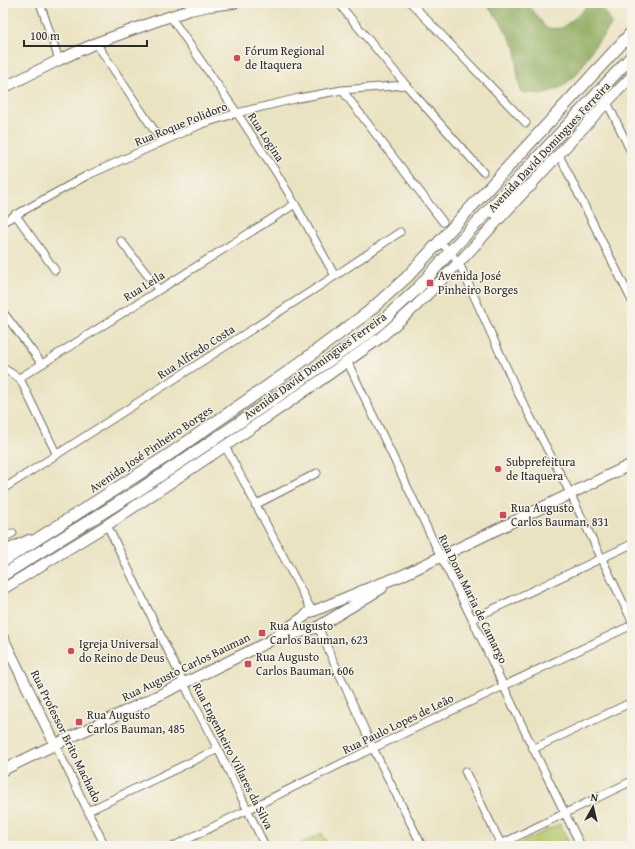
<svg xmlns="http://www.w3.org/2000/svg" width="635" height="849" viewBox="0 0 635 849" font-family="'Gentium Book Plus',serif">
<style>
.green{fill:#b2c669;stroke:#6e784a}
.forest{fill:#8dab5d;stroke:#5c6b44}
.lines{fill:none;stroke-linecap:round;stroke-linejoin:round}
.street-casing{stroke:#6e6b60;stroke-width:9}
.secondary-casing{stroke:#6e6b60;stroke-width:12}
.primary-casing{stroke:#6e6b60;stroke-width:13}
.street{stroke:#fff;stroke-width:7}
.secondary{stroke:#fff;stroke-width:10}
.primary{stroke:#fff;stroke-width:11}
.poi-dot{fill:#d1495b;stroke:#f7f3e8;stroke-width:1.5}
.labels{text-anchor:middle;stroke-width:3;stroke-linejoin:round;paint-order:stroke}
.poi-label{font-size:12px;fill:#2b2b2b;stroke:#f7f3e8;text-anchor:start}
.street-label{font-size:12px;fill:#2b2b2b;stroke:#f7f3e8}
</style>
<rect width="100%" height="100%" fill="#f7f3e8"/>
<filter id="ink" filterUnits="userSpaceOnUse"><feTurbulence type="fractalNoise" baseFrequency=".025" numOctaves="2"/><feDisplacementMap in="SourceGraphic" scale="8" xChannelSelector="R" yChannelSelector="G"/><feConvolveMatrix kernelMatrix="1 2 1 2 8 2 1 2 1" color-interpolation-filters="sRGB"/></filter>
<filter id="wash" filterUnits="userSpaceOnUse"><feTurbulence type="fractalNoise" baseFrequency=".012" numOctaves="4" result="noise"/><feDisplacementMap in="SourceGraphic" scale="16" xChannelSelector="R" yChannelSelector="G"/><feGaussianBlur stdDeviation="0.9" result="paint"/><feColorMatrix in="noise" values="0 0 0 0 0 0 0 0 0 0 0 0 0 0 0 0 0 1.4 0 .05"/><feComposite in="paint" operator="in"/></filter>
<g filter="url(#wash)">
<rect width="100%" height="100%" fill="#eae3c2"/>
<path class="green" d="M 560,824 L 570,846 L 514,846 Z
M 322,833 L 328,846 L 303,846 L 301,843 Z"/>
<path class="forest" d="M 481,3 L 527,3 L 547,29 L 562,28 L 583,11 L 588,3 C 603,3 605,11 612,23 L 604,35 L 593,48 L 585,62 L 577,74 L 562,87 L 542,94 L 521,92 L 517,71 L 516,49 L 500,21 L 488,7 Z"/>
</g>
<g filter="url(#ink)">
<g class="lines">
<defs>
<path id="street" d="M 40,3 L 59,60
M 340,3 L 344,10 L 406,85 L 483,172
M 411,3 L 526,123
M 170,16 L 237,113 L 276,172 L 295,204 L 335,276
M 96,43 L 162,142
M 342,90 L 443,222
M 607,102 L 632,154
M 559,155 L 632,301
M 15,214 L 55,270
M 3,222 L 86,176 L 202,124 L 237,113 L 299,98 L 342,90 L 406,85
M 121,241 L 159,290
M 440,241 L 459,263 L 518,393 L 566,485 L 632,621
M 3,312 L 42,364
M 347,361 L 441,557 L 472,619 L 529,740 L 581,846
M 3,368 L 19,378 L 22,383 L 57,455
M 19,378 L 42,364 L 295,204
M 225,446 L 312,611
M 3,489 L 335,276 L 400,232
M 255,505 L 317,473
M 107,525 L 190,696 L 218,749 L 265,846
M 3,538 L 13,533
M 472,619 L 632,544
M 318,627 L 373,748 L 422,846
M 55,744 L 105,846
M 533,749 L 632,702
M 465,771 L 501,844
M 88,811 L 218,749
M 174,846 L 369,750 L 632,625
M 497,846 L 632,781"/>
<path id="secondary" d="M 3,88 L 59,60 L 96,43 L 159,20 L 190,10 L 209,6 L 234,3
M 3,552 L 29,540
M 3,589 L 107,525 L 225,446 L 321,380 L 380,338 L 415,307 L 465,256 L 607,102 L 632,76
M 3,638 L 55,744
M 278,638 L 316,628 L 382,588
M 3,770 L 46,749 L 195,678 L 268,642 L 305,616 L 309,612 L 314,611 L 371,587 L 401,576 L 632,464"/>
<path id="primary" d="M 493,212 L 510,202 L 531,185
M 3,561 L 167,456 L 289,371 L 367,313 L 407,277 L 632,32
M 3,575 L 139,490 L 277,397 L 370,332 L 417,289 L 458,243 L 632,56"/>
</defs>
<use href="#street" class="street-casing"/>
<use href="#secondary" class="secondary-casing"/>
<use href="#primary" class="primary-casing"/>
<use href="#street" class="street"/>
<use href="#secondary" class="secondary"/>
<use href="#primary" class="primary"/>
</g>
</g>
<g class="poi-dot">
<circle cx="237" cy="58" r="4"/>
<rect x="426" y="279" width="8" height="8" rx="2"/>
<circle cx="498" cy="469" r="4"/>
<rect x="499" y="511" width="8" height="8" rx="2"/>
<rect x="258" y="629" width="8" height="8" rx="2"/>
<circle cx="71" cy="651" r="4"/>
<rect x="244" y="660" width="8" height="8" rx="2"/>
<rect x="75" y="718" width="8" height="8" rx="2"/>
</g>
<g class="labels">
<g class="poi-label">
<text x="245" y="55">Fórum Regional<tspan x="245" dy="14">de Itaquera</tspan></text>
<text x="438" y="280">Avenida José<tspan x="438" dy="14">Pinheiro Borges</tspan></text>
<text x="506" y="466">Subprefeitura<tspan x="506" dy="14">de Itaquera</tspan></text>
<text x="511" y="512">Rua Augusto<tspan x="511" dy="14">Carlos Bauman, 831</tspan></text>
<text x="270" y="630">Rua Augusto<tspan x="270" dy="14">Carlos Bauman, 623</tspan></text>
<text x="79" y="648">Igreja Universal<tspan x="79" dy="14">do Reino de Deus</tspan></text>
<text x="256" y="661">Rua Augusto<tspan x="256" dy="14">Carlos Bauman, 606</tspan></text>
<text x="87" y="719">Rua Augusto<tspan x="87" dy="14">Carlos Bauman, 485</tspan></text>
</g>
<g class="street-label">
<text transform="translate(181 124) rotate(-22)" y="4">Rua Roque Polidoro</text>
<text transform="translate(266 137) rotate(57)" y="4">Rua Logina</text>
<text transform="translate(549 147) rotate(-47)" y="4">Avenida David Domingues Ferreira</text>
<text transform="translate(144 286) rotate(-32)" y="4">Rua Leila</text>
<text transform="translate(196 352) rotate(-33)" y="4">Rua Alfredo Costa</text>
<text transform="translate(315 366) rotate(-36)" y="4">Avenida David Domingues Ferreira</text>
<text transform="translate(151 449) rotate(-34)" y="4">Avenida José Pinheiro Borges</text>
<text transform="translate(473 599) rotate(64)" y="4">Rua Dona Maria de Camargo</text>
<text transform="translate(186 667) rotate(-26)" y="4">Rua Augusto Carlos Bauman</text>
<text transform="translate(398 724) rotate(-26)" y="4">Rua Paulo Lopes de Leão</text>
<text transform="translate(66 736) rotate(64)" y="4">Rua Professor Brito Machado</text>
<text transform="translate(233 756) rotate(63)" y="4">Rua Engenheiro Villares da Silva</text>
</g>
</g>
<rect width="635" height="849" fill="none" stroke="#f7f3e8" stroke-width="16"/>
<g transform="translate(593 807) rotate(8)" stroke="#f7f3e8" stroke-width="3" paint-order="stroke">
<path d="M0-3L7 15L0 10L-7 15Z" fill="#2b2b2b"/>
<text y="-6" font-size="11" font-weight="bold" text-anchor="middle" fill="#2b2b2b">N</text>
</g>
<path d="M24 40v6h123v-6" fill="none" stroke="#2b2b2b" stroke-width="2"/>
<text x="30" y="40" font-size="12" fill="#2b2b2b" stroke="#f7f3e8" stroke-width="3" paint-order="stroke">100 m</text>
</svg>
